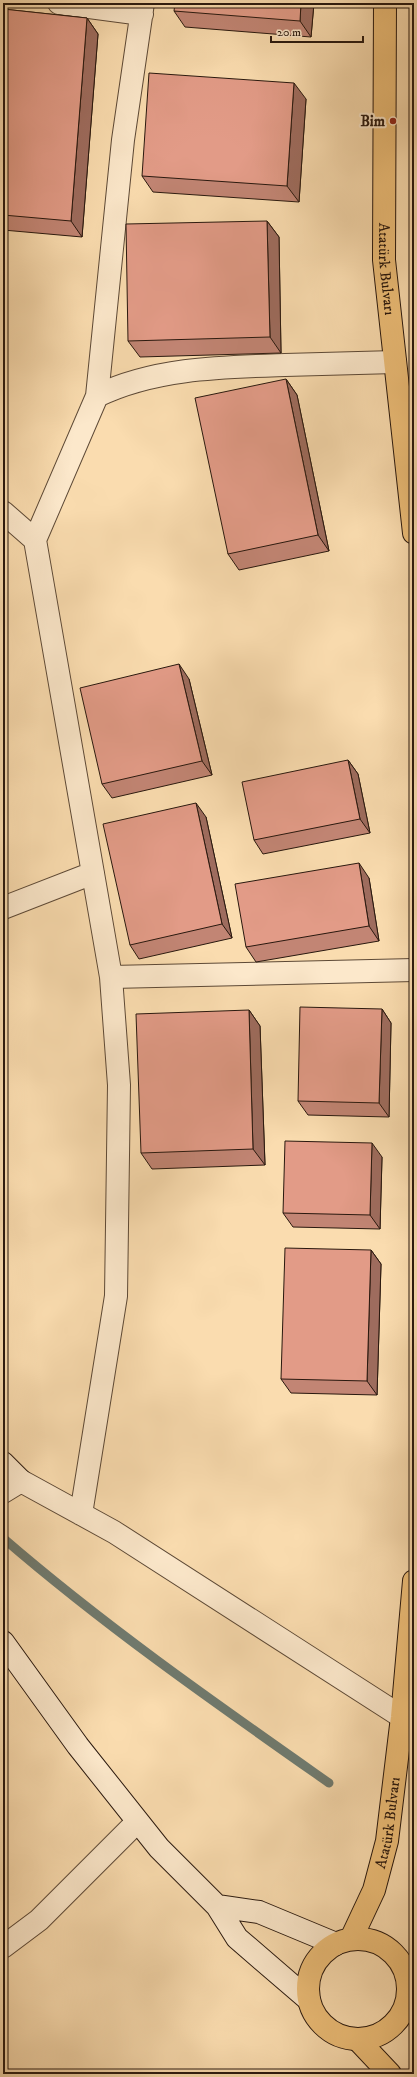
<svg xmlns="http://www.w3.org/2000/svg" width="417" height="2077" viewBox="0 0 417 2077" font-family="'IM FELL DW Pica',serif">
<style>
.lines{fill:none;stroke-linecap:round;stroke-linejoin:round}
.stream{stroke:#6f7a6f;stroke-width:9}
.street-casing{stroke:#5d4936;stroke-width:24}
.secondary-casing{stroke:#29180e;stroke-width:24}
.primary-casing{stroke:#29180e;stroke-width:24}
.street{stroke:#fce8cb;stroke-width:22}
.secondary{stroke:#fce8cb;stroke-width:22}
.primary{stroke:#edbe78;stroke-width:22}
.wall{fill:#c28574;stroke:#29180e}
.shaded-wall{fill:#9e6c5e;stroke:#29180e}
.building{fill:#e29b87;stroke:#29180e}
.poi-dot{fill:#8f2418;stroke:#fce8cb;stroke-width:1.5}
.labels{text-anchor:middle;stroke-width:4;stroke-linejoin:round;paint-order:stroke}
.poi-label{font-size:15px;font-weight:bold;fill:#29180e;stroke:#fce8cb;text-anchor:end}
.street-label{font-size:15px;fill:#29180e;stroke:#fce8cb}
</style>
<rect width="100%" height="100%" fill="#fadcaf"/>
<filter id="stains"><feTurbulence type="fractalNoise" baseFrequency=".005" numOctaves="4"/><feColorMatrix values="0 0 0 0 .2 0 0 0 0 .09 0 0 0 0 .02 0 0 0 .5 -.17"/></filter>
<radialGradient id="worn" r=".72"><stop offset=".6" stop-color="#630" stop-opacity="0"/><stop offset="1" stop-color="#630" stop-opacity=".3"/></radialGradient>
<g class="lines">
<path class="stream" d="M 3,1538 C 106,1627 218,1705 329,1783"/>
<defs>
<path id="street" d="M 59,3 L 142,14
M 97,396 C 154,368 222,367 285,365 C 322,364 358,363 395,362
M 3,512 L 35,540 L 111,977 L 119,1085 L 116,1296 L 81,1514
M 35,540 L 97,396 L 123,140 L 143,3
M 3,908 L 93,873
M 111,977 L 414,970
M 3,1492 L 21,1481 L 114,1532 L 402,1717
M 3,1947 L 39,1920 L 137,1822"/>
<path id="secondary" d="M 3,1463 L 21,1481
M 3,1642 L 78,1746 L 159,1848 L 217,1906 L 237,1938 L 309,2000
M 217,1906 L 259,1912 L 336,1944"/>
<g id="primary">
<path id="s1" d="M 385,3 L 384,260 L 414,533"/>
<circle cx="358" cy="1989" r="50"/>
<path id="s2" d="M 351,1939 L 374,1890 L 387,1841 L 402,1717 L 414,1581"/>
<path d="M 357,2039 L 390,2074"/>
</g>
</defs>
<use href="#street" class="street-casing"/>
<use href="#secondary" class="secondary-casing"/>
<use href="#primary" class="primary-casing"/>
<use href="#street" class="street"/>
<use href="#secondary" class="secondary"/>
<use href="#primary" class="primary"/>
</g>
<path class="wall" d="M 314,3 L 311,37 L 185,27 L 174,11 Z
M 3,9 L 87,18 L 98,34 L 82,237 L 3,230 Z
M 306,99 L 299,202 L 153,192 L 142,176 Z
M 267,221 L 279,237 L 281,353 L 140,357 L 128,341 Z
M 286,379 L 297,395 L 329,551 L 239,570 L 228,554 Z
M 189,679 L 212,775 L 112,798 L 102,784 Z
M 348,760 L 358,774 L 370,833 L 263,854 L 254,840 Z
M 206,817 L 232,938 L 139,959 L 130,945 Z
M 369,878 L 379,941 L 256,962 L 246,947 Z
M 382,1009 L 391,1023 L 389,1117 L 308,1115 L 298,1101 Z
M 249,1010 L 260,1026 L 265,1165 L 152,1169 L 141,1153 Z
M 382,1157 L 380,1229 L 293,1227 L 283,1213 Z
M 371,1250 L 381,1264 L 377,1395 L 291,1393 L 281,1379 Z"/>
<path class="shaded-wall" d="M 301,3 L 314,3 L 311,37 L 300,21 Z
M 87,18 L 98,34 L 82,237 L 71,221 Z
M 294,83 L 306,99 L 299,202 L 287,186 Z
M 267,221 L 279,237 L 281,353 L 270,337 Z
M 286,379 L 297,395 L 329,551 L 318,535 Z
M 179,664 L 189,679 L 212,775 L 202,761 Z
M 348,760 L 358,774 L 370,833 L 360,819 Z
M 196,803 L 206,817 L 232,938 L 222,924 Z
M 359,863 L 369,878 L 379,941 L 369,926 Z
M 382,1009 L 391,1023 L 389,1117 L 379,1103 Z
M 249,1010 L 260,1026 L 265,1165 L 253,1149 Z
M 372,1143 L 382,1157 L 380,1229 L 370,1215 Z
M 371,1250 L 381,1264 L 377,1395 L 367,1381 Z"/>
<path class="building" d="M 175,3 L 301,3 L 300,21 L 174,11 Z
M 3,9 L 87,18 L 71,221 L 3,215 Z
M 149,73 L 294,83 L 287,186 L 142,176 Z
M 267,221 L 270,337 L 128,341 L 126,224 Z
M 286,379 L 318,535 L 228,554 L 195,398 Z
M 179,664 L 202,761 L 102,784 L 80,688 Z
M 348,760 L 360,819 L 254,840 L 242,782 Z
M 196,803 L 222,924 L 130,945 L 103,824 Z
M 359,863 L 369,926 L 246,947 L 235,884 Z
M 300,1007 L 382,1009 L 379,1103 L 298,1101 Z
M 249,1010 L 253,1149 L 141,1153 L 136,1014 Z
M 285,1141 L 372,1143 L 370,1215 L 283,1213 Z
M 285,1248 L 371,1250 L 367,1381 L 281,1379 Z"/>
<circle class="poi-dot" cx="393" cy="121" r="4"/>
<g class="labels">
<g class="poi-label">
<text x="385" y="126">Bim</text>
</g>
<g class="street-label">
<text dy="5" stroke="none"><textPath href="#s1" startOffset="266">Atatürk Bulvarı</textPath></text>
<text dy="5" stroke="none"><textPath href="#s2" startOffset="123">Atatürk Bulvarı</textPath></text>
</g>
</g>
<rect width="417" height="2077" fill="none" stroke="#fadcaf" stroke-width="16"/>
<rect x="4" y="4" width="409" height="2069" fill="none" stroke="#29180e" stroke-width="2"/>
<rect x="8" y="8" width="401" height="2061" fill="none" stroke="#29180e"/>
<path d="M271 36v6h92v-6" fill="none" stroke="#29180e" stroke-width="2"/>
<text x="277" y="36" font-size="12" fill="#29180e" stroke="#fce8cb" stroke-width="3" paint-order="stroke">20 m</text>
<rect width="100%" height="100%" filter="url(#stains)"/>
<rect width="100%" height="100%" fill="url(#worn)"/>
</svg>
